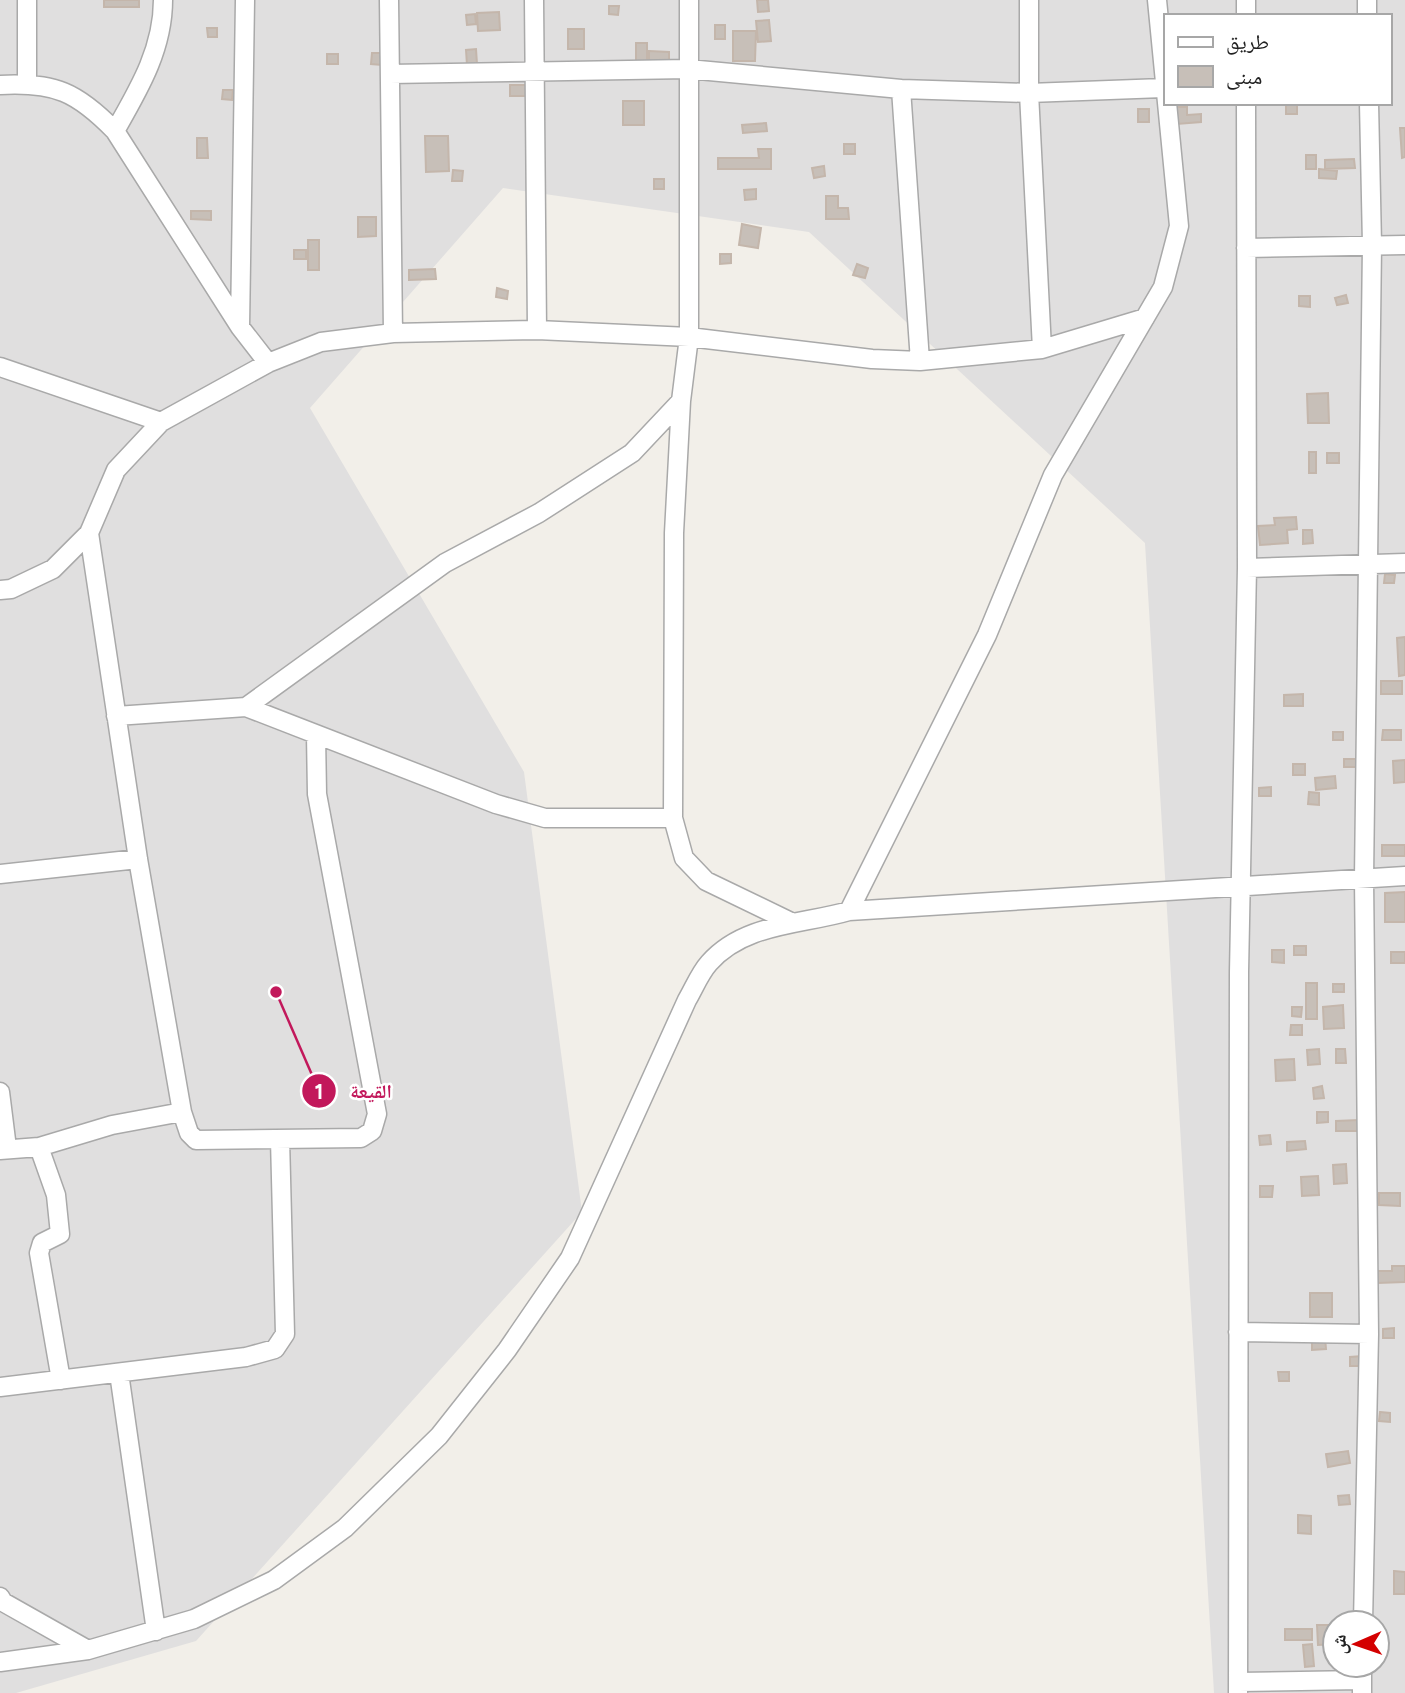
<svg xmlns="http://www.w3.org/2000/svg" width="1405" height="1693" viewBox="0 0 1405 1693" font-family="Figtree,'Noto Naskh Arabic',sans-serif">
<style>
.residential{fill:#e0dfdf;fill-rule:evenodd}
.building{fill:#c7bfb8;stroke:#c4b6ab;stroke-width:2}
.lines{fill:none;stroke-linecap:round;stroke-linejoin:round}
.minor-casing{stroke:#a9a9a9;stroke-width:21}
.minor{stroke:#fff;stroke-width:18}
.leader{fill:none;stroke:#c2185b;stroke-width:2.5}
.callout-dot{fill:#c2185b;stroke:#fff;stroke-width:2.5}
.mark-label{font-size:21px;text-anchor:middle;font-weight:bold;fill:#fff}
.callout-label{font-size:19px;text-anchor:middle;font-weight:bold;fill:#c2185b;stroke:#fff;stroke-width:5;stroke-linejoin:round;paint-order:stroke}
</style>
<rect width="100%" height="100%" fill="#f2efe9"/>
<path class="residential" d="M 0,0 L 1405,0 L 1405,1693 L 1214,1693 L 1145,543 L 809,232 L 503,188 L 310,408 L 524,772 L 582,1212 L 196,1641 L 16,1693 L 0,1693 ZM 1165,16 L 1389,16 L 1389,103 L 1165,103 ZM 1335,1623 L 1377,1623 L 1377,1665 L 1335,1665 Z"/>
<path class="building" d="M 104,0 L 139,0 L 139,7 L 104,7 Z
M 757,0 L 768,0 L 769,11 L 758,12 Z
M 609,6 L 619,6 L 618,15 L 609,14 Z
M 499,12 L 500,30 L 478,31 L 477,13 Z
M 475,14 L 476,24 L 467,25 L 466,15 Z
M 769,20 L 771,41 L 758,42 L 756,21 Z
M 715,25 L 725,25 L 725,39 L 715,39 Z
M 207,28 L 217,28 L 217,37 L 208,37 Z
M 568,29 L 584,29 L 584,49 L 568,49 Z
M 733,31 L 756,31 L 755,61 L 733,61 Z
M 636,43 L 647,43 L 647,62 L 636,62 Z
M 476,49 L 477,64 L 467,65 L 466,50 Z
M 649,51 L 669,52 L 669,62 L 649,62 Z
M 372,53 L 382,53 L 382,65 L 371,64 Z
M 327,54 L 338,54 L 338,64 L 327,64 Z
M 510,85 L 527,85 L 528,96 L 510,96 Z
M 223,90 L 233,90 L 232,100 L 222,99 Z
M 623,101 L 644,101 L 644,125 L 623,125 Z
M 1286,103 L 1297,103 L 1297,114 L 1286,114 Z
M 1176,107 L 1187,107 L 1187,115 L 1201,114 L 1201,122 L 1177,124 Z
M 1138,109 L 1149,109 L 1149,122 L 1138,122 Z
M 766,123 L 767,131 L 743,133 L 742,125 Z
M 1400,128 L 1405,128 L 1405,157 L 1402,158 Z
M 425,136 L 448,136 L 449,171 L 426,172 Z
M 197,138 L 207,138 L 208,158 L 197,158 Z
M 844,144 L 855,144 L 855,154 L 844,154 Z
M 758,149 L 771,149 L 771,169 L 718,169 L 718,158 L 759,158 Z
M 1306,155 L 1316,155 L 1316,169 L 1306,169 Z
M 1354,159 L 1355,168 L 1325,169 L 1325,160 Z
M 824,166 L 825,176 L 814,178 L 812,168 Z
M 1319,169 L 1337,171 L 1336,179 L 1319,178 Z
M 453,170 L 463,171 L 462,181 L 452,181 Z
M 654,179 L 664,179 L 664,189 L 654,189 Z
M 756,189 L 756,199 L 745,200 L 744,190 Z
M 826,196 L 838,196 L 838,208 L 848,208 L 849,219 L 826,219 Z
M 191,211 L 211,211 L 211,220 L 191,219 Z
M 358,217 L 376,217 L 376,236 L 358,237 Z
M 742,224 L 761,228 L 758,248 L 739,245 Z
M 308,240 L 319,240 L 319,270 L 308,270 Z
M 294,250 L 306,250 L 306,259 L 294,259 Z
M 720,254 L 731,254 L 731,263 L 720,264 Z
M 857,264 L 868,268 L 865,278 L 853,275 Z
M 435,269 L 436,279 L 409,280 L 409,270 Z
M 497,288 L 508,291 L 507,299 L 496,297 Z
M 1346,295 L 1348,303 L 1337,305 L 1335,298 Z
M 1299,296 L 1310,296 L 1310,307 L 1299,306 Z
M 1328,393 L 1329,423 L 1308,423 L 1307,394 Z
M 1309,452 L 1316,452 L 1316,473 L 1309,473 Z
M 1327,453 L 1339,453 L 1339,463 L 1327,463 Z
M 1296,517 L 1297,529 L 1287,530 L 1288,543 L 1260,545 L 1258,526 L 1275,525 L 1274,518 Z
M 1303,530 L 1312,530 L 1313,543 L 1303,544 Z
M 1385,574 L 1395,575 L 1394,583 L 1384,583 Z
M 1405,637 L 1405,675 L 1399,676 L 1397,638 Z
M 1381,681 L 1402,681 L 1402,694 L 1381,694 Z
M 1303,694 L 1303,706 L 1284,706 L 1284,695 Z
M 1383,730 L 1401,730 L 1401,740 L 1382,740 Z
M 1333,732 L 1343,732 L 1343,740 L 1333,740 Z
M 1344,759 L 1356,759 L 1356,767 L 1344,767 Z
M 1405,760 L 1405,782 L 1394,783 L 1393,761 Z
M 1293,764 L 1305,764 L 1305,775 L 1293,775 Z
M 1335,776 L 1336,788 L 1316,790 L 1315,778 Z
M 1271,787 L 1271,796 L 1259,796 L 1259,788 Z
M 1309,792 L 1319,793 L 1319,805 L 1308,804 Z
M 1382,845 L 1405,845 L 1405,856 L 1382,856 Z
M 1405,892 L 1405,922 L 1385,922 L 1385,893 Z
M 1294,946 L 1306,946 L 1306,955 L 1294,955 Z
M 1272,950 L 1284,950 L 1284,963 L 1272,962 Z
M 1391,952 L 1405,952 L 1405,963 L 1391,963 Z
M 1306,983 L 1317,983 L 1317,1019 L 1306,1019 Z
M 1333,984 L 1344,984 L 1344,992 L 1333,992 Z
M 1343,1005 L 1344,1028 L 1324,1029 L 1323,1007 Z
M 1292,1007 L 1302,1007 L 1301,1017 L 1292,1016 Z
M 1291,1025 L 1302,1025 L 1302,1035 L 1290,1035 Z
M 1319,1049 L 1320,1064 L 1308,1065 L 1307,1050 Z
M 1336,1049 L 1345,1049 L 1346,1063 L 1336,1063 Z
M 1294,1059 L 1295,1080 L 1276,1081 L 1275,1060 Z
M 1322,1086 L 1324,1098 L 1314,1099 L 1313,1088 Z
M 1317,1112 L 1328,1112 L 1328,1122 L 1317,1123 Z
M 1359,1120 L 1360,1131 L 1336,1131 L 1336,1121 Z
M 1270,1135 L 1271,1144 L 1260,1145 L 1259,1136 Z
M 1305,1141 L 1306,1149 L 1287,1151 L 1287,1142 Z
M 1346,1164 L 1347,1183 L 1334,1184 L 1333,1165 Z
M 1318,1176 L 1319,1195 L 1302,1196 L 1301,1177 Z
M 1260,1186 L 1273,1186 L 1272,1197 L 1260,1197 Z
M 1379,1193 L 1400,1193 L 1400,1206 L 1379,1205 Z
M 1392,1266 L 1405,1266 L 1405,1282 L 1378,1283 L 1378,1271 L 1392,1271 Z
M 1310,1293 L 1332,1293 L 1332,1317 L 1310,1317 Z
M 1394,1328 L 1394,1338 L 1383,1338 L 1383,1329 Z
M 1325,1337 L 1326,1349 L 1312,1350 L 1312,1338 Z
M 1362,1356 L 1362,1366 L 1350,1366 L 1350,1357 Z
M 1278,1372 L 1289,1372 L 1289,1381 L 1279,1381 Z
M 1380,1412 L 1390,1413 L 1390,1422 L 1379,1421 Z
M 1348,1451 L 1350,1463 L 1328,1467 L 1326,1454 Z
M 1349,1495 L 1350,1504 L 1339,1505 L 1338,1496 Z
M 1298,1515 L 1311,1516 L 1311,1534 L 1298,1533 Z
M 1394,1571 L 1405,1572 L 1405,1594 L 1394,1594 Z
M 1317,1625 L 1335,1625 L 1335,1644 L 1318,1645 Z
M 1285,1629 L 1312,1629 L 1312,1640 L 1285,1640 Z
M 1312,1644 L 1314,1666 L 1305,1667 L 1303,1645 Z"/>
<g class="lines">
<defs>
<path id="minor" d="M 389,0 L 393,333
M 534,0 L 537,330
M 689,0 L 689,337 L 681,401 L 674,533 L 673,818 L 684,858 L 706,881 L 793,923
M 1029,0 L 1029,93 L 1042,349
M 1246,0 L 1246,16
M 1367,0 L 1367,16
M 390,74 L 688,69 L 901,89
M 27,84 L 27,0
M 0,85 C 55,82 77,92 115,131 L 240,327 L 268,363
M 115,131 C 139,89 163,49 163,0
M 1246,248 L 1405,245
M 240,327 L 245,0
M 920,361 L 901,89 L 1029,93 L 1163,88
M 0,367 L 161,422
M 89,533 L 138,859 L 182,1112 L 189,1133 L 196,1140 L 361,1138 L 372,1131 L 377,1114 L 317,794 L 316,735
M 1247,568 L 1405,563
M 0,590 L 11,589 L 53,569 L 89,533 L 116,470 L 161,422 L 268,363 L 321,342 L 393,333 L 537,330 L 689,337 L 872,359 L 920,361 L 1042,349 L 1145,318
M 246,707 L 445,563 L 539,513 L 632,453 L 681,401
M 116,716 L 246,707 L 496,804 L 545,818 L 673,818
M 0,874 L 138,859
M 849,911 L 1405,876
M 0,1092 L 7,1148
M 39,1147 L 56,1195 L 60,1234 L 42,1243 L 39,1253 L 61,1380
M 0,1150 L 39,1147 L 112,1125 L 182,1112
M 1238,1332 L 1369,1334
M 119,1373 L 156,1631
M 0,1387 L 246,1357 L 275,1349 L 285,1334 L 280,1139
M 0,1597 L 3,1602 L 88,1650
M 1363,1623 L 1369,1334 L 1364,879 L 1372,245 L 1369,103
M 0,1662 L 88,1650 L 194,1619 L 274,1580 L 345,1528 L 439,1436 L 507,1350 L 570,1258 L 687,1000 C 694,988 700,973 709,963 C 744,923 801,925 849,911 L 987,635 L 1053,475 L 1163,287 L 1179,226 L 1157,0
M 1239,1682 L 1361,1680
M 1238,1693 L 1239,972 L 1247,568 L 1246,103
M 1362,1693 L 1362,1665"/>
</defs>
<use href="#minor" class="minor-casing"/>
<use href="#minor" class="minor"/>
</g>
<path class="leader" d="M276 992L319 1091"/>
<g class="callout-dot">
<circle cx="276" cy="992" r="7"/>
<circle cx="319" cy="1091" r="18"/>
</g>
<g class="mark-label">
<text x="319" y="1099">1</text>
</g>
<g class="callout-label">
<text x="371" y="1098">القيعة</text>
</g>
<rect x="1164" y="14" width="228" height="91" fill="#ffffff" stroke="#a7a7a7" stroke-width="2"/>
<rect x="1178" y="37" width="35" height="10" fill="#ffffff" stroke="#a7a7a7" stroke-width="2"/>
<text x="1226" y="49" font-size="21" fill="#222222">طريق</text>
<rect x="1178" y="66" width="35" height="21" fill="#c7bfb8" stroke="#a7a7a7" stroke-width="2"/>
<text x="1226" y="84" font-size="21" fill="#222222">مبنى</text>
<g transform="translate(1356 1644) rotate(268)"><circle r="33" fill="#ffffff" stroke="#a7a7a7" stroke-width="2"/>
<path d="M0-5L12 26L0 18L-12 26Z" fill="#d40000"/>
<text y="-10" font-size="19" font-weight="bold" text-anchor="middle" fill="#222222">ش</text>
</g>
</svg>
